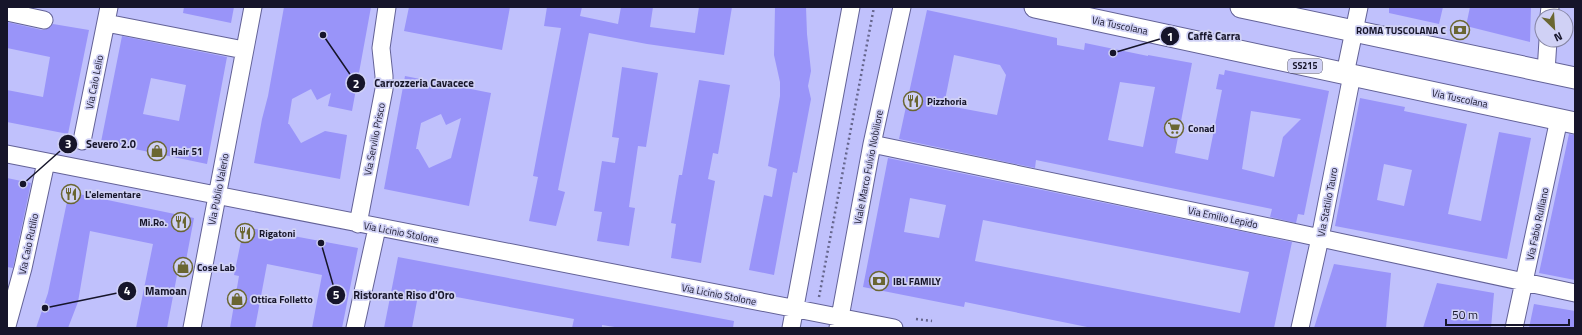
<svg xmlns="http://www.w3.org/2000/svg" width="1582" height="335" viewBox="0 0 1582 335" font-family="'Titillium Web',sans-serif">
<style>
.building{fill:#9994f9;fill-rule:evenodd}
.lines{fill:none;stroke-linecap:round;stroke-linejoin:round}
.minor-casing{stroke:#636297;stroke-width:19}
.major-casing{stroke:#636297;stroke-width:23}
.path{stroke:#65658c;stroke-width:2.5;stroke-dasharray:2 3;stroke-linecap:butt}
.minor{stroke:#fff;stroke-width:17}
.major{stroke:#fff;stroke-width:21}
.labels{text-anchor:middle;stroke-width:3.5;stroke-linejoin:round;paint-order:stroke}
.shield{fill:#d0d1f5;stroke:#4e4d67;stroke-width:1}
.shield-label{font-size:9px;font-weight:bold;fill:#16152a}
.street-label{font-size:10px;fill:#16152a;stroke:#d0d1f5}
.poi-label{font-size:10px;font-weight:bold;fill:#16152a;stroke:#d0d1f5;text-anchor:start}
.leader{fill:none;stroke:#16152a;stroke-width:1.5}
.callout-dot{fill:#16152a;stroke:#d0d1f5;stroke-width:1.5}
.mark-label{font-size:12px;text-anchor:middle;font-weight:bold;fill:#fff}
.callout-label{font-size:11px;text-anchor:middle;font-weight:bold;fill:#16152a;stroke:#d0d1f5;stroke-width:3.5;stroke-linejoin:round;paint-order:stroke}
</style>
<rect width="100%" height="100%" fill="#c0c1fc"/>
<path class="building" d="M 184,7 L 234,7 L 231,23 L 183,13 Z
M 284,7 L 371,7 L 352,111 L 328,106 L 331,93 L 317,100 L 311,89 L 292,99 L 288,124 L 289,124 L 301,143 L 325,131 L 347,135 L 340,179 L 254,163 L 262,119 L 268,96 Z
M 409,7 L 510,7 L 502,50 L 404,31 Z
M 547,7 L 582,7 L 580,16 L 618,24 L 621,7 L 653,7 L 650,27 L 695,33 L 699,7 L 732,7 L 724,55 L 647,44 L 589,33 L 558,190 L 565,192 L 556,226 L 529,221 L 538,177 L 533,176 L 561,28 L 544,26 Z
M 775,7 L 806,7 L 807,34 L 811,71 L 808,86 L 811,99 L 797,173 L 793,172 L 774,275 L 749,270 L 764,195 L 772,197 L 777,169 L 768,166 L 780,96 L 780,82 L 774,55 Z
M 1389,7 L 1443,7 L 1439,24 L 1389,13 Z
M 1470,7 L 1531,7 L 1530,42 L 1466,26 Z
M 927,10 L 1057,38 L 1057,45 L 1084,50 L 1085,43 L 1148,56 L 1148,55 L 1192,63 L 1175,153 L 1208,160 L 1222,90 L 1216,89 L 1219,74 L 1224,75 L 1225,70 L 1329,91 L 1304,215 L 1298,214 L 1296,223 L 1270,217 L 1272,209 L 1036,160 L 1035,168 L 899,139 ZM 954,55 L 1000,65 L 1006,75 L 997,115 L 944,105 ZM 1120,82 L 1155,87 L 1143,147 L 1108,140 ZM 1251,111 L 1301,119 L 1283,137 L 1274,177 L 1242,169 Z
M 7,22 L 42,30 L 47,29 L 53,24 L 89,30 L 68,134 L 7,122 L 7,90 L 43,97 L 50,57 L 7,48 Z
M 122,36 L 227,57 L 207,164 L 101,142 ZM 151,78 L 186,85 L 179,121 L 143,114 Z
M 622,67 L 658,73 L 646,147 L 638,146 L 629,207 L 635,208 L 629,246 L 597,241 L 602,212 L 594,211 L 602,161 L 615,163 L 619,138 L 612,137 Z
M 405,76 L 491,93 L 469,206 L 384,189 ZM 441,114 L 446,125 L 461,118 L 451,158 L 429,168 L 418,149 L 416,149 L 421,123 Z
M 699,80 L 730,85 L 718,154 L 713,153 L 708,179 L 715,181 L 701,263 L 671,258 L 676,224 L 671,223 L 679,175 L 682,175 Z
M 1360,98 L 1405,107 L 1404,111 L 1467,124 L 1448,214 L 1481,221 L 1499,132 L 1531,138 L 1507,259 L 1335,226 ZM 1384,164 L 1412,170 L 1404,206 L 1377,200 Z
M 1569,134 L 1575,135 L 1575,280 L 1539,273 Z
M 888,158 L 1292,242 L 1274,328 L 1092,328 L 965,302 L 964,307 L 863,287 ZM 910,198 L 946,205 L 939,238 L 904,232 ZM 983,220 L 1249,272 L 1240,313 L 975,261 Z
M 7,178 L 31,183 L 13,268 L 7,267 Z
M 69,192 L 194,218 L 184,271 L 178,270 L 167,328 L 136,328 L 153,244 L 90,231 L 78,302 L 68,328 L 36,328 L 48,293 Z
M 244,227 L 358,248 L 342,328 L 312,328 L 322,275 L 267,264 L 255,328 L 230,328 L 239,276 L 234,275 Z
M 398,257 L 734,321 L 733,328 L 621,328 L 602,325 L 602,328 L 572,328 L 574,319 L 419,290 L 412,328 L 384,328 Z
M 1334,264 L 1391,273 L 1386,328 L 1314,328 Z
M 1437,283 L 1494,293 L 1491,328 L 1423,328 Z
M 1534,304 L 1575,311 L 1575,328 L 1529,328 Z"/>
<g class="lines">
<defs>
<path id="minor" d="M 7,12 L 44,20
M 1549,16 L 1550,7
M 106,23 L 244,50
M 1546,72 L 1548,40
M 1345,74 L 1359,7
M 82,141 L 109,7
M 872,144 L 1302,234 L 1575,293
M 7,154 L 894,328
M 358,224 L 384,89 L 384,76 L 381,48 L 387,7
M 7,326 L 23,268 L 46,162
M 192,328 L 253,7
M 355,328 L 377,228
M 791,328 L 851,7
M 838,328 L 872,144 L 902,7
M 1300,328 L 1320,238 L 1352,75
M 1514,328 L 1559,119"/>
<path id="major" d="M 1035,7 L 1575,123
M 1241,7 L 1575,78"/>
</defs>
<use href="#minor" class="minor-casing"/>
<use href="#major" class="major-casing"/>
<path class="path" d="M 819,297 L 874,7
M 916,319 L 932,321"/>
<use href="#minor" class="minor"/>
<use href="#major" class="major"/>
</g>
<defs>
<symbol id="bank-ring" viewBox="-11 -11 22 22"><circle r="9.5" fill="#d0d1f5" stroke="#6a6632" stroke-width="1.5"/><path d="M-6-4H6V4H-6ZM0-2.3a2.3 2.3 0 1 0 0 4.6a2.3 2.3 0 1 0 0-4.6Z" fill="#6a6632"/></symbol>
<symbol id="restaurant-ring" viewBox="-11 -11 22 22"><circle r="9.5" fill="#d0d1f5" stroke="#6a6632" stroke-width="1.5"/><path d="M-5-6h1v4h1v-4h1v4h1v-4h1v5L-1.5 .5V6h-2V.5L-5-1ZM5-6V6H3V1.5H1.5Q1.5-4 5-6Z" fill="#6a6632"/></symbol>
<symbol id="supermarket-ring" viewBox="-11 -11 22 22"><circle r="9.5" fill="#d0d1f5" stroke="#6a6632" stroke-width="1.5"/><path d="M-6-5.5h2.5l.6 2H6L4.5 2H-2.5L-4.4-4H-6ZM-1.5 3.2a1.3 1.3 0 1 0 .1 0ZM3 3.2a1.3 1.3 0 1 0 .1 0Z" fill="#6a6632"/></symbol>
<symbol id="shop-ring" viewBox="-11 -11 22 22"><circle r="9.5" fill="#d0d1f5" stroke="#6a6632" stroke-width="1.5"/><path d="M-5-2.5h2.3a2.7 3.5 0 0 1 5.4 0H5L5.5 6h-11ZM-1.5-2.5h3a1.5 2.3 0 0 0-3 0Z" fill="#6a6632"/></symbol>
</defs>
<g fill-rule="evenodd">
<use href="#bank-ring" x="1449" y="19" width="22" height="22"/>
<use href="#restaurant-ring" x="902" y="90" width="22" height="22"/>
<use href="#supermarket-ring" x="1163" y="117" width="22" height="22"/>
<use href="#shop-ring" x="146" y="140" width="22" height="22"/>
<use href="#restaurant-ring" x="60" y="183" width="22" height="22"/>
<use href="#restaurant-ring" x="170" y="211" width="22" height="22"/>
<use href="#restaurant-ring" x="234" y="222" width="22" height="22"/>
<use href="#shop-ring" x="172" y="256" width="22" height="22"/>
<use href="#bank-ring" x="868" y="270" width="22" height="22"/>
<use href="#shop-ring" x="226" y="288" width="22" height="22"/>
</g>
<g class="labels">
<rect class="shield" x="1288" y="59" width="34" height="14" rx="3"/>
<g class="shield-label">
<text x="1305" y="69">SS215</text>
</g>
<g class="street-label">
<text transform="translate(1120 25) rotate(12)" y="4">Via Tuscolana</text>
<text transform="translate(94 82) rotate(-79)" y="4">Via Caio Lelio</text>
<text transform="translate(1460 98) rotate(12)" y="4">Via Tuscolana</text>
<text transform="translate(374 139) rotate(-79)" y="4">Via Servilio Prisco</text>
<text transform="translate(868 167) rotate(-79)" y="4">Viale Marco Fulvio Nobiliore</text>
<text transform="translate(218 189) rotate(-79)" y="4">Via Publio Valerio</text>
<text transform="translate(1327 202) rotate(-79)" y="4">Via Statilio Tauro</text>
<text transform="translate(1223 217) rotate(12)" y="4">Via Emilio Lepido</text>
<text transform="translate(1537 224) rotate(-78)" y="4">Via Fabio Rulliano</text>
<text transform="translate(401 232) rotate(11)" y="4">Via Licinio Stolone</text>
<text transform="translate(28 244) rotate(-78)" y="4">Via Caio Rutilio</text>
<text transform="translate(719 294) rotate(11)" y="4">Via Licinio Stolone</text>
</g>
<g class="poi-label">
<text x="1446" y="34" text-anchor="end">ROMA TUSCOLANA C</text>
<text x="927" y="105">Pizzhoria</text>
<text x="1188" y="132">Conad</text>
<text x="171" y="155">Hair 51</text>
<text x="85" y="198">L'elementare</text>
<text x="167" y="226" text-anchor="end">Mi.Ro.</text>
<text x="259" y="237">Rigatoni</text>
<text x="197" y="271">Cose Lab</text>
<text x="893" y="285">IBL FAMILY</text>
<text x="251" y="303">Ottica Folletto</text>
</g>
</g>
<path class="leader" d="M1113 53L1170 36M323 35L356 83M23 184L68 144M45 308L127 291M321 243L336 295"/>
<g class="callout-dot">
<circle cx="1113" cy="53" r="4"/>
<circle cx="323" cy="35" r="4"/>
<circle cx="23" cy="184" r="4"/>
<circle cx="45" cy="308" r="4"/>
<circle cx="321" cy="243" r="4"/>
<circle cx="1170" cy="36" r="10"/>
<circle cx="356" cy="83" r="10"/>
<circle cx="68" cy="144" r="10"/>
<circle cx="127" cy="291" r="10"/>
<circle cx="336" cy="295" r="10"/>
</g>
<g class="mark-label">
<text x="1170" y="41">1</text>
<text x="356" y="88">2</text>
<text x="68" y="148">3</text>
<text x="127" y="295">4</text>
<text x="336" y="299">5</text>
</g>
<g class="callout-label">
<text x="1214" y="40">Caffè Carra</text>
<text x="424" y="87">Carrozzeria Cavacece</text>
<text x="111" y="148">Severo 2.0</text>
<text x="166" y="295">Mamoan</text>
<text x="404" y="299">Ristorante Riso d'Oro</text>
</g>
<rect width="1582" height="335" fill="none" stroke="#16152a" stroke-width="16"/>
<g transform="translate(1554 28) rotate(155)"><circle r="19" fill="#d0d1f5" stroke="#8686a4"/>
<path d="M0-3L7 15L0 10L-7 15Z" fill="#6a6632"/>
<text y="-6" font-size="11" font-weight="bold" text-anchor="middle" fill="#16152a">N</text>
</g>
<path d="M1446 319v6h123v-6" fill="none" stroke="#16152a" stroke-width="2"/>
<text x="1452" y="319" font-size="12" fill="#16152a" stroke="#d0d1f5" stroke-width="3" paint-order="stroke">50 m</text>
</svg>
